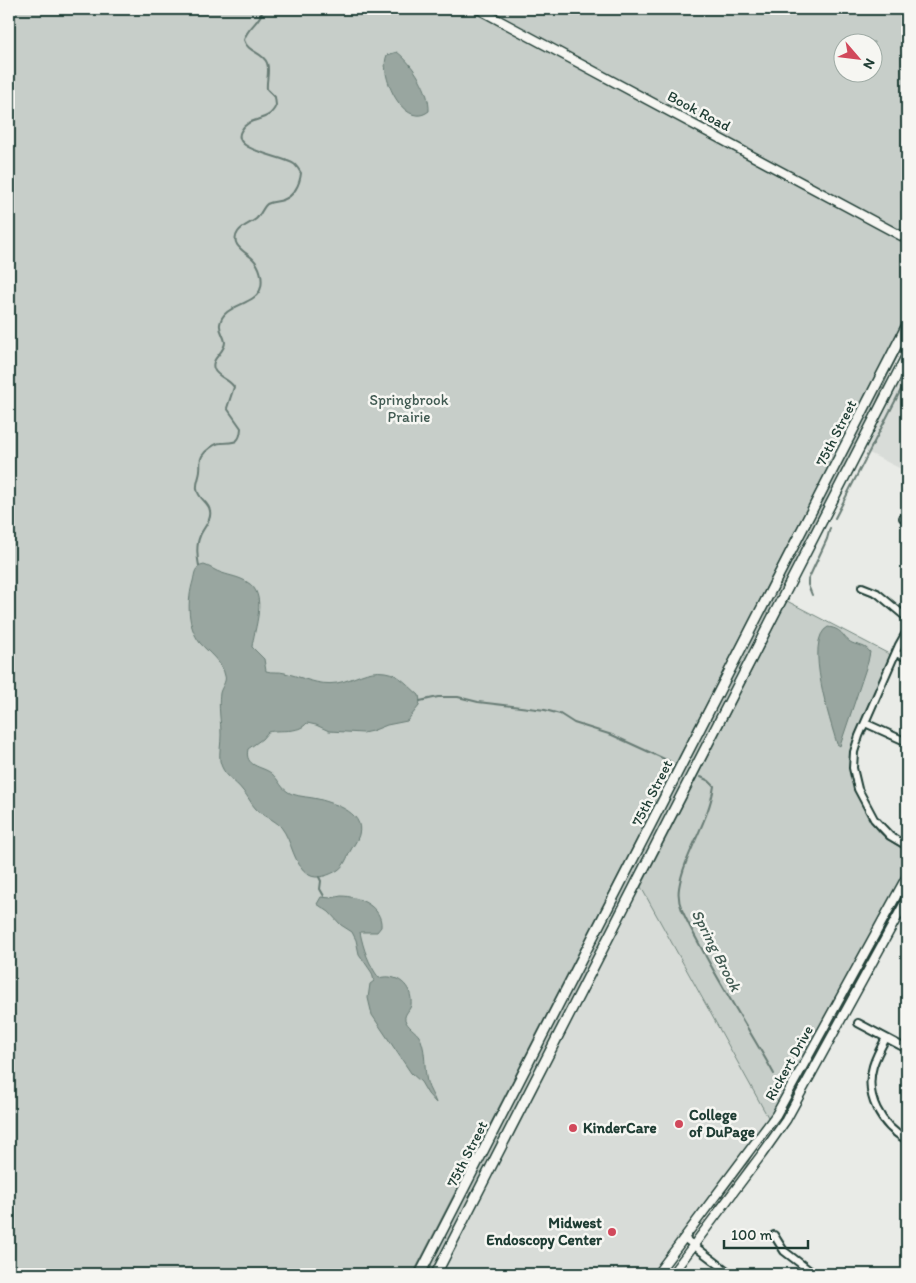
<svg xmlns="http://www.w3.org/2000/svg" width="916" height="1283" viewBox="0 0 916 1283" font-family="Itim,sans-serif">
<style>
.built{fill:#d8dcd8}
.green{fill:#c7cec9;stroke:#73867e;fill-rule:evenodd}
.water{fill:#99a6a0;stroke:#687c75}
.lines{fill:none;stroke-linecap:round;stroke-linejoin:round}
.stream{stroke:#687c75;stroke-width:2}
.minor-casing{stroke:#1f3d34;stroke-width:10}
.tertiary-casing{stroke:#1f3d34;stroke-width:11}
.secondary-casing{stroke:#1f3d34;stroke-width:12}
.minor{stroke:#f6f6f2;stroke-width:6}
.tertiary{stroke:#f6f6f2;stroke-width:8}
.secondary{stroke:#f6f6f2;stroke-width:9}
.poi-dot{fill:#d1495b;stroke:#f6f6f2;stroke-width:2}
.labels{text-anchor:middle;stroke-width:5;stroke-linejoin:round;paint-order:stroke}
.street-label{font-size:15px;fill:#1f3d34;stroke:#f6f6f2}
.park-label{font-size:15px;fill:#415a52;stroke:#f6f6f2}
.poi-label{font-size:15px;font-weight:bold;fill:#1f3d34;stroke:#f6f6f2;text-anchor:start}
.water-label{font-size:16px;font-style:italic;fill:#445c54;stroke:#f6f6f2}
</style>
<rect width="100%" height="100%" fill="#e9ebe7"/>
<filter id="ink" filterUnits="userSpaceOnUse"><feTurbulence type="fractalNoise" baseFrequency=".02" numOctaves="2"/><feDisplacementMap in="SourceGraphic" scale="10" xChannelSelector="R" yChannelSelector="G"/><feConvolveMatrix kernelMatrix="1 2 1 2 8 2 1 2 1" color-interpolation-filters="sRGB"/></filter>
<g filter="url(#ink)">
<path class="built" d="M 907,367 L 907,472 L 865,451 Z
M 641,887 L 769,1119 L 757,1137 L 653,1274 L 443,1274 Z"/>
<path class="green" d="M 9,9 L 907,9 L 907,314 L 413,1274 L 9,1274 ZM 844,42 L 874,42 L 874,72 L 844,72 Z
M 907,332 L 907,338 L 888,375 L 866,428 L 432,1274 L 424,1274 Z
M 787,601 L 891,655 L 856,737 C 847,764 851,779 863,804 C 868,815 873,825 881,834 C 889,841 898,846 907,851 L 907,867 L 769,1119 L 641,887 Z
M 898,900 L 874,953 L 783,1118 L 777,1121 Z
M 752,1155 L 738,1181 L 699,1233 L 724,1193 Z"/>
<path class="water" d="M 397,52 C 412,63 430,91 429,111 C 404,131 378,74 387,55 Z
M 204,565 C 211,567 215,571 222,573 C 231,576 239,577 247,582 C 269,594 254,629 252,647 L 264,659 L 266,671 C 272,673 279,671 285,673 C 302,677 318,686 337,683 C 354,680 367,669 385,672 C 400,674 408,686 419,695 L 420,701 L 419,706 L 407,721 L 387,725 L 372,731 L 363,733 L 329,731 L 316,725 L 307,723 C 298,734 280,729 268,732 L 262,739 L 248,749 C 244,767 262,766 271,773 C 280,780 280,789 292,794 C 301,797 310,797 318,799 C 341,805 373,817 354,845 C 348,853 346,865 338,870 C 330,875 317,880 309,875 C 292,863 293,842 281,827 C 274,819 263,816 256,809 C 251,804 248,796 243,791 C 235,780 223,776 220,761 C 219,753 221,744 221,735 C 221,721 218,707 220,693 C 221,688 227,681 225,676 C 223,663 208,652 200,643 C 187,626 187,601 193,581 C 195,573 194,567 204,565 Z
M 828,627 C 844,629 842,638 852,643 C 859,646 865,645 870,652 L 868,662 L 840,746 L 837,744 C 831,723 803,640 828,627 Z
M 341,896 C 358,896 383,907 381,927 L 377,932 L 360,932 C 363,948 369,965 379,978 C 396,973 413,985 411,1005 C 410,1011 402,1015 406,1022 C 410,1029 418,1032 421,1040 C 426,1053 424,1068 427,1082 C 429,1090 434,1096 436,1103 L 428,1094 L 421,1082 L 411,1073 L 372,1015 L 368,998 L 370,984 L 374,981 L 372,973 L 359,954 L 356,940 L 352,932 L 341,925 L 329,912 L 317,904 L 321,897 L 331,898 Z"/>
<g class="lines">
<path class="stream" d="M 835,518 L 907,378
M 199,566 C 197,556 196,545 200,536 C 203,528 212,520 210,511 C 209,502 198,499 197,489 C 196,482 200,477 200,470 C 201,465 199,461 202,456 C 205,451 215,443 221,443 C 233,442 240,445 241,428 L 227,408 L 234,387 C 229,379 217,377 214,369 C 210,358 225,353 225,342 C 224,335 219,331 220,324 C 223,303 257,306 261,287 C 263,278 260,266 253,259 C 246,252 229,245 238,232 C 242,226 250,224 256,219 C 261,215 262,208 267,204 C 273,201 278,202 283,200 C 294,196 300,184 301,173 C 299,170 297,166 294,164 C 284,156 230,151 241,131 C 249,115 269,124 276,105 L 275,97 L 267,89 C 266,81 270,70 267,63 C 263,52 248,53 244,40 C 247,27 261,22 263,9
M 812,595 L 808,585 L 808,580 L 827,539 L 830,528
M 420,701 L 438,697 L 458,697 L 478,702 L 545,710 L 560,714 L 574,723 L 612,735 L 671,762
M 701,777 L 709,781 L 714,786 C 709,822 684,854 679,888 C 678,895 679,903 682,910 C 688,924 696,938 703,951 C 725,993 751,1032 774,1074
M 319,877 L 321,881 L 320,889 L 324,896"/>
<defs>
<path id="minor" d="M 903,518 L 907,518
M 862,587 L 877,593 L 907,618
M 907,631 L 899,645 L 859,736 L 854,752 L 853,768 L 858,789 L 874,819 L 890,836 L 907,846
M 896,653 L 907,658
M 865,723 L 907,742
M 858,1023 L 907,1049
M 886,1038 C 881,1047 876,1056 873,1066 C 864,1096 881,1126 907,1140
M 774,1235 L 784,1251 L 814,1274
M 684,1238 L 731,1274"/>
<path id="tertiary" d="M 478,9 L 907,239
M 657,1274 L 776,1115 L 907,876
M 672,1274 L 762,1154 L 786,1120 L 907,899"/>
<path id="secondary" d="M 420,1274 L 907,325
M 436,1274 L 907,355"/>
</defs>
<use href="#minor" class="minor-casing"/>
<use href="#tertiary" class="tertiary-casing"/>
<use href="#secondary" class="secondary-casing"/>
<use href="#minor" class="minor"/>
<use href="#tertiary" class="tertiary"/>
<use href="#secondary" class="secondary"/>
</g>
</g>
<g class="poi-dot">
<circle cx="679" cy="1124" r="5"/>
<circle cx="573" cy="1128" r="5"/>
<circle cx="612" cy="1232" r="5"/>
</g>
<g class="labels">
<g class="street-label">
<text transform="translate(699 111) rotate(28)" y="5">Book Road</text>
<text transform="translate(836 433) rotate(-63)" y="5">75th Street</text>
<text transform="translate(652 793) rotate(-63)" y="5">75th Street</text>
<text transform="translate(789 1063) rotate(-61)" y="5">Rickert Drive</text>
<text transform="translate(467 1154) rotate(-63)" y="5">75th Street</text>
</g>
<g class="park-label">
<text x="409" y="405">Springbrook<tspan x="409" dy="17">Prairie</tspan></text>
</g>
<g class="poi-label">
<text x="689" y="1120">College<tspan x="689" dy="17">of DuPage</tspan></text>
<text x="583" y="1133">KinderCare</text>
<text x="602" y="1228" text-anchor="end">Midwest<tspan x="602" dy="17">Endoscopy Center</tspan></text>
</g>
<g class="water-label">
<text transform="translate(717 950) rotate(63)" y="6">Spring Brook</text>
</g>
</g>
<rect width="916" height="1283" fill="none" stroke="#f6f6f2" stroke-width="30"/>
<rect x="15" y="15" width="886" height="1253" fill="none" stroke="#1f3d34" stroke-width="2" filter="url(#ink)"/>
<g transform="translate(858 58) rotate(118)"><circle r="24" fill="#f6f6f2" stroke="#a0aca6"/>
<path d="M0-4L9 19L0 12L-9 19Z" fill="#d1495b"/>
<text y="-8" font-size="14" font-weight="bold" text-anchor="middle" fill="#1f3d34">N</text>
</g>
<path d="M724 1240v8h84v-8" fill="none" stroke="#1f3d34" stroke-width="2.5"/>
<text x="731" y="1240" font-size="15" fill="#1f3d34" stroke="#f6f6f2" stroke-width="4" paint-order="stroke">100 m</text>
</svg>
